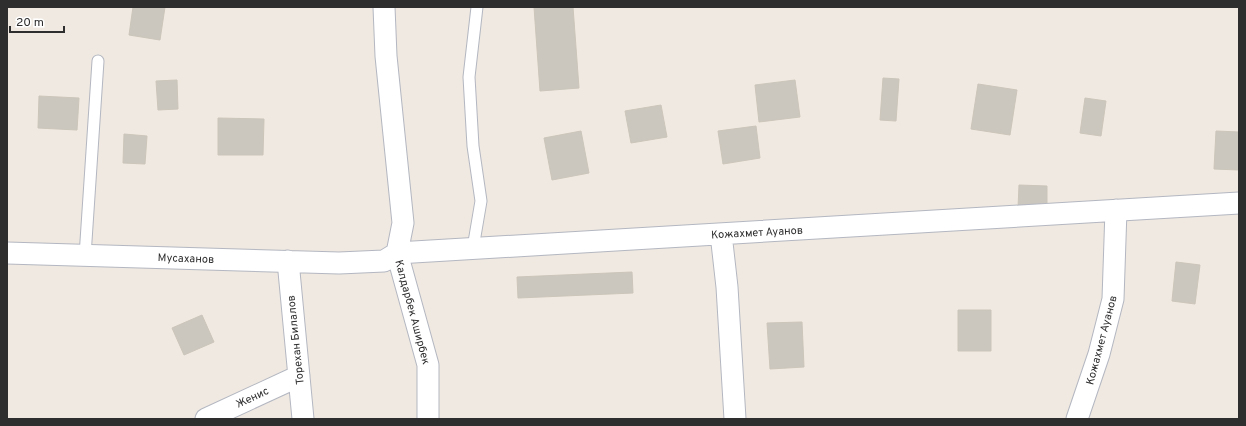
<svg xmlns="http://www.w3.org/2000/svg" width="1246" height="426" viewBox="0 0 1246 426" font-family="Overpass,sans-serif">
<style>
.building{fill:#cbc7bf;stroke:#cbc5ba}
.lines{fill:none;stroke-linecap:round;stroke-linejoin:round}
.service-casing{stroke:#b4b7c1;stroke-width:13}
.minor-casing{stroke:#b4b7c1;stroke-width:23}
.service{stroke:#fff;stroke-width:11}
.minor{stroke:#fff;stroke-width:21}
.labels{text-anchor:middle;stroke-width:4;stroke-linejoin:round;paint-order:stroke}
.street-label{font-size:11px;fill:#2e2e2e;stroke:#fff}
</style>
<rect width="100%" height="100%" fill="#efe9e1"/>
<path class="building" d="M 133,7 L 165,7 L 160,40 L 129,35 Z
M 534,7 L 573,7 L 579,88 L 540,91 Z
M 883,78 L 899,79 L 896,121 L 880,120 Z
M 177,80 L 178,109 L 158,110 L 156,81 Z
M 795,80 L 800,117 L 759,122 L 755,85 Z
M 978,84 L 1017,90 L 1010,135 L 971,129 Z
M 39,96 L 79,98 L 77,130 L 38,128 Z
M 1085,98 L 1106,101 L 1101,136 L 1080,133 Z
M 661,105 L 667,137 L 631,143 L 625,111 Z
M 218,118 L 264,119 L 263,155 L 218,155 Z
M 756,126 L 760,158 L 723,164 L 718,131 Z
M 581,131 L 589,173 L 552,180 L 544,138 Z
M 1216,131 L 1239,132 L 1239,170 L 1214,169 Z
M 124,134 L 147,136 L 145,164 L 123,163 Z
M 1019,185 L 1047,186 L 1047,209 L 1018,208 Z
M 1176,262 L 1200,265 L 1195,304 L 1172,301 Z
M 632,272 L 633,293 L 518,298 L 517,277 Z
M 958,310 L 991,310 L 991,351 L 958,351 Z
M 202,315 L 214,342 L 184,355 L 172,328 Z
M 802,322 L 804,367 L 770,369 L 767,323 Z"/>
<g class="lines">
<defs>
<path id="service" d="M 473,248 L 481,201 L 473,146 L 469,77 L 477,7
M 85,256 L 98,61"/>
<path id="minor" d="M 721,234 L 727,287 L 735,419
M 7,253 L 339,263 L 384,261 L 397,253 L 403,223 L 386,56 L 384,7
M 288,261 L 303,419
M 206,419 L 299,376
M 428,419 L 428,365 L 397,253 L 1239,203
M 1077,419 L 1099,354 L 1113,299 L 1116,210"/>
</defs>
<use href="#service" class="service-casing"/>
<use href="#minor" class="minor-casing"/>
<use href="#service" class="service"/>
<use href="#minor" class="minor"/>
</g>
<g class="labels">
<g class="street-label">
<text transform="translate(757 232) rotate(-3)" y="4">Кожахмет Ауанов</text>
<text transform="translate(186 258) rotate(2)" y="4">Мусаханов</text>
<text transform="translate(413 312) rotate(75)" y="4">Калдарбек Аширбек</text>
<text transform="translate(295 340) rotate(-96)" y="4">Торехан Билалов</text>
<text transform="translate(1101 340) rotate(-75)" y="4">Кожахмет Ауанов</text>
<text transform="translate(252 397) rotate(-25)" y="4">Женис</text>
</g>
</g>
<rect width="1246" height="426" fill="none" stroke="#2e2e2e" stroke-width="16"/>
<path d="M10 26v6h54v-6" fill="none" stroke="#2e2e2e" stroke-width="2"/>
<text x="16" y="26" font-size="12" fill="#2e2e2e" stroke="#ffffff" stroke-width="3" paint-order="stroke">20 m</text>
</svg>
